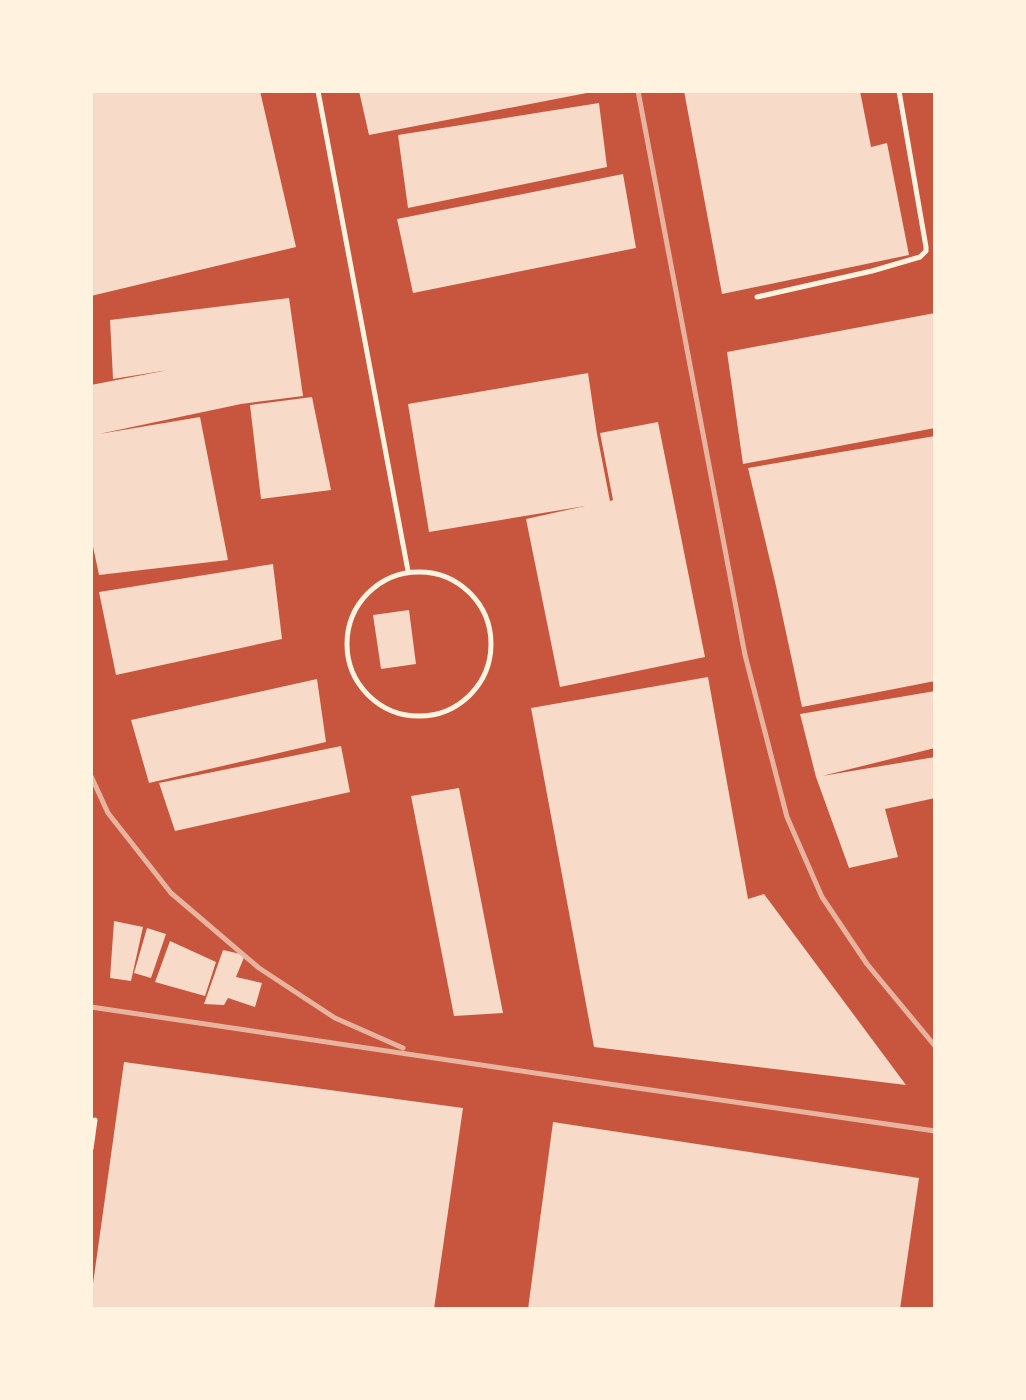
<svg xmlns="http://www.w3.org/2000/svg" width="1026" height="1400" viewBox="0 0 1026 1400" font-family="Montserrat,sans-serif">
<style>
.building{fill:#f7dbc8}
.lines{fill:none;stroke-linecap:round;stroke-linejoin:round}
.service{stroke:#fff3e0;stroke-width:5}
.rail{stroke:#e9b49f;stroke-width:5}
</style>
<rect width="100%" height="100%" fill="#c8553d"/>
<path class="building" d="M 91,91 L 260,91 L 296,247 L 91,296 Z
M 359,91 L 592,91 L 592,92 L 369,135 Z
M 684,91 L 860,91 L 871,147 L 887,143 L 909,255 L 722,294 Z
M 599,103 L 607,167 L 408,208 L 398,135 Z
M 623,174 L 636,248 L 413,293 L 397,219 Z
M 289,298 L 303,396 L 241,404 L 99,434 L 200,417 L 228,560 L 99,575 L 91,537 L 91,385 L 168,370 L 113,379 L 110,320 Z
M 935,313 L 935,428 L 743,464 L 727,352 Z
M 588,373 L 597,434 L 610,501 L 613,500 L 600,433 L 658,422 L 705,657 L 560,687 L 526,519 L 585,506 L 429,532 L 408,404 Z
M 312,397 L 331,490 L 261,499 L 250,405 Z
M 935,436 L 935,681 L 802,707 L 776,586 L 748,468 Z
M 273,564 L 282,639 L 116,675 L 99,592 Z
M 409,610 L 416,664 L 381,669 L 373,615 Z
M 708,677 L 748,899 L 764,894 L 906,1085 L 594,1047 L 531,708 Z
M 317,679 L 326,742 L 149,783 L 131,720 Z
M 935,691 L 935,748 L 822,776 L 935,757 L 935,798 L 885,809 L 898,857 L 849,868 L 816,777 L 800,714 Z
M 341,746 L 350,792 L 175,831 L 159,783 Z
M 459,788 L 503,1013 L 454,1016 L 411,796 Z
M 114,921 L 143,927 L 131,981 L 110,978 Z
M 147,928 L 166,934 L 151,978 L 134,973 Z
M 170,941 L 216,962 L 205,996 L 155,982 Z
M 223,950 L 245,955 L 236,977 L 262,983 L 255,1007 L 228,998 L 224,1005 L 204,1004 Z
M 124,1062 L 463,1108 L 434,1309 L 91,1309 L 91,1298 Z
M 553,1122 L 919,1178 L 900,1309 L 528,1309 Z"/>
<g class="lines">
<path class="service" d="M 318,91 L 408,571
M 757,297 L 872,271 L 920,257 L 926,251 L 926,247 L 899,91
M347 644a72 72 0 1 1 144 0a72 72 0 1 1-144 0Z
M 91,1149 L 95,1120"/>
<path class="rail" d="M 638,91 L 745,655 L 787,817 L 822,897 L 867,964 L 935,1046
M 91,776 L 108,813 L 171,893 L 259,968 L 335,1018 L 403,1048
M 91,1007 L 609,1084 L 935,1131"/>
</g>
<rect width="1026" height="1400" fill="none" stroke="#fff3e0" stroke-width="186"/>
</svg>
